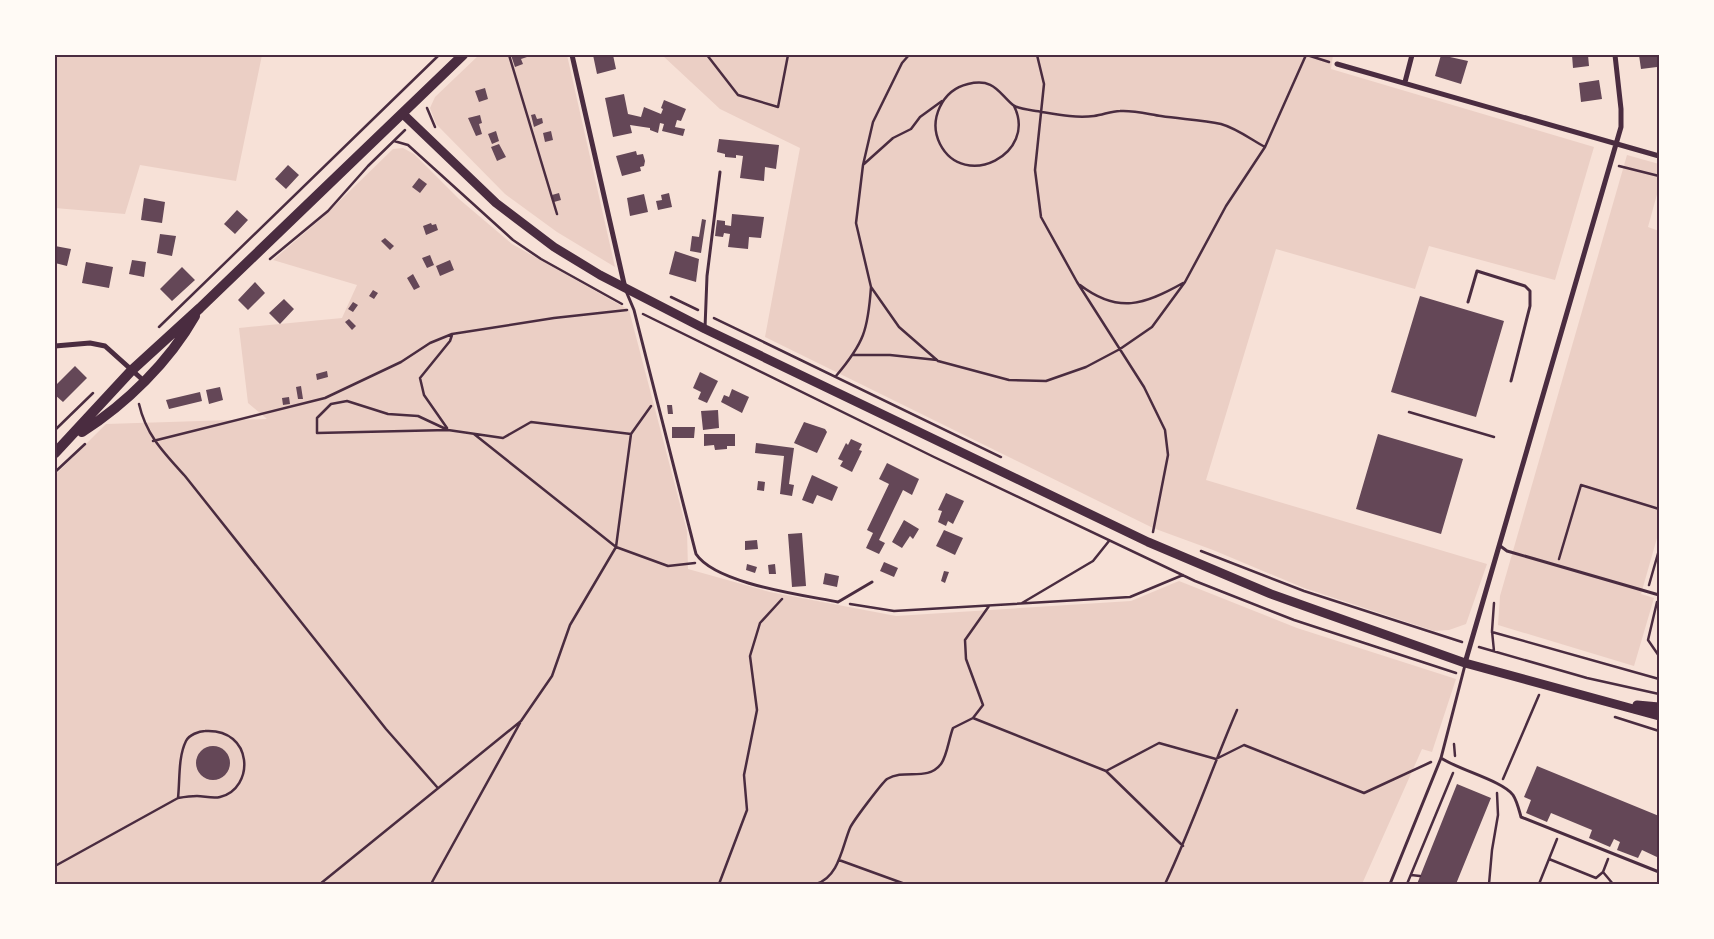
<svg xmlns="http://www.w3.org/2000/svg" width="1714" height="939" viewBox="0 0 1714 939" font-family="'Open Sans',sans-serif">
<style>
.green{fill:#ebcfc5}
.building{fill:#644757}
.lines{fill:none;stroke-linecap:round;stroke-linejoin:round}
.path{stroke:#4a2c40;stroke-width:2.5}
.service{stroke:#4a2c40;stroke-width:3}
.minor{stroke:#4a2c40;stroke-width:5}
.secondary{stroke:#4a2c40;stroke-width:9}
.primary{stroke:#4a2c40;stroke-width:10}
.neatline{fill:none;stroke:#4a2c40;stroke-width:2}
</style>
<rect width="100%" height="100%" fill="#f7e1d7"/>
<path class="green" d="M 55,55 L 262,55 L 236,181 L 140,165 L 125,214 L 55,208 Z
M 479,55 L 567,55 L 615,267 L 557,232 L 505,194 L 436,124 L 430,108 L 435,97 Z
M 662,55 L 1333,55 L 1331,69 L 1594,147 L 1555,280 L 1429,246 L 1415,289 L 1276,249 L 1206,480 L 1487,564 L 1466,624 L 1449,630 L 1434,631 L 1304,588 L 1213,550 L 1153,528 L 765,337 L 800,148 L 720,109 Z
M 403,148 L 414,154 L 459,199 L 512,244 L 629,310 L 687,531 L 688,569 L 770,592 L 896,616 L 1131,601 L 1179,581 L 1297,628 L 1456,679 L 1432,752 L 1422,749 L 1362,884 L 55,884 L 55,475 L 106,424 L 267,419 L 248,403 L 239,328 L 342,318 L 357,285 L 273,260 L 322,218 L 393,149 Z
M 1627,155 L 1659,164 L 1659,187 L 1648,227 L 1659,231 L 1659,531 L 1641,594 L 1654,598 L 1634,666 L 1498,625 L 1500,596 Z"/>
<path class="building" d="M 511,55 L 526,55 L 527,57 L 521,59 L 523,64 L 515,67 Z
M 593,55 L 613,55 L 616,69 L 597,74 Z
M 1441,55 L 1468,61 L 1461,84 L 1435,76 Z
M 1572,55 L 1588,55 L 1589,66 L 1573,68 Z
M 1639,55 L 1659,55 L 1657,67 L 1641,69 Z
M 1599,80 L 1602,99 L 1581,102 L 1579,83 Z
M 485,88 L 488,99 L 479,102 L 475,91 Z
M 624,94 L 628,114 L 641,117 L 644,107 L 661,114 L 663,109 L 661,108 L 664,100 L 686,109 L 681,121 L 677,120 L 675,127 L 685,129 L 683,136 L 662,131 L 664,124 L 660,123 L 658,133 L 650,130 L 650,128 L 630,125 L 632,133 L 613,137 L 605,98 Z
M 535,114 L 537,119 L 542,118 L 543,123 L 534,127 L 531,115 Z
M 480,115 L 482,123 L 479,124 L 482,134 L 476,136 L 468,118 Z
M 496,131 L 499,141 L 492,144 L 488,134 Z
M 551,131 L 553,140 L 545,142 L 543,133 Z
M 719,139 L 779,145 L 776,169 L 765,167 L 764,181 L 740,178 L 743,156 L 736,155 L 736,158 L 725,157 L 725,154 L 717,152 Z
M 499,144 L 506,157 L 497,161 L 491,147 Z
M 636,151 L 637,155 L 643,154 L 645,161 L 644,166 L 640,167 L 641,171 L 622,176 L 616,156 Z
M 288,165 L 299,175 L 286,189 L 275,179 Z
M 419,178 L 427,184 L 420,193 L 412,187 Z
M 559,193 L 561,200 L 554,202 L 552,195 Z
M 669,193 L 672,207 L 658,210 L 656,201 L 662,200 L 661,195 Z
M 644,194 L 648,212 L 630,216 L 627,198 Z
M 144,198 L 165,202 L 162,223 L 141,220 Z
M 237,210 L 248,220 L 235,234 L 224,224 Z
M 732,214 L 764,217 L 761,238 L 749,237 L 748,249 L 728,247 L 730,234 L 724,233 L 723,237 L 715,236 L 717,220 L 725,221 L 725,225 L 731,226 Z
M 702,219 L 706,220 L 701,253 L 690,251 L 692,236 L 699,237 Z
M 431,223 L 432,225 L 436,224 L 438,230 L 426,235 L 423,226 Z
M 160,234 L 176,236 L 172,256 L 157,253 Z
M 385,238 L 394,246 L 390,250 L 381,241 Z
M 55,246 L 71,249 L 67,266 L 55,263 Z
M 675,251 L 699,259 L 696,282 L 669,274 Z
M 430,255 L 434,265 L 427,268 L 422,258 Z
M 132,260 L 146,262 L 144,277 L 129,274 Z
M 450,260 L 454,270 L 440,276 L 436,266 Z
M 86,262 L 113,267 L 109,288 L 82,283 Z
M 182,267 L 195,280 L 172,301 L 160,289 Z
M 413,274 L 420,287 L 414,290 L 407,278 Z
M 255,282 L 265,293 L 248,310 L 238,300 Z
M 373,290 L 378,293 L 374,299 L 369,296 Z
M 1420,296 L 1504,321 L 1476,417 L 1391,392 Z
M 284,299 L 294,309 L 280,324 L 269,313 Z
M 353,302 L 358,305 L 353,312 L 348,309 Z
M 349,319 L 356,326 L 352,330 L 345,322 Z
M 75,366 L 87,378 L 63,402 L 55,395 L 55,386 Z
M 327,371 L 328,377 L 317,380 L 316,374 Z
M 700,372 L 718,381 L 707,403 L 698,399 L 701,392 L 693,388 Z
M 301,386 L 303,399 L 298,399 L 296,387 Z
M 220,387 L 223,400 L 209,404 L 206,390 Z
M 732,389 L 749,397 L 742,413 L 721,402 L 724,395 L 729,397 Z
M 200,392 L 202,401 L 169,409 L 166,400 Z
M 289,397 L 290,404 L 283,405 L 282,398 Z
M 667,405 L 672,405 L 673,414 L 668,414 Z
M 718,410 L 719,428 L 703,430 L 701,411 Z
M 804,422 L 825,429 L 827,432 L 817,453 L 794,443 Z
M 672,427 L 695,427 L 694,438 L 672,438 Z
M 704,434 L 735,434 L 735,446 L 727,446 L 727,449 L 715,450 L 714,445 L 704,446 Z
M 1378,434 L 1463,459 L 1441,534 L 1356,509 Z
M 851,439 L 862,444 L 859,450 L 862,451 L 852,472 L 840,466 L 843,461 L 838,459 L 846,443 L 848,445 Z
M 756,443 L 794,448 L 789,484 L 794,485 L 792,496 L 780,494 L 784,456 L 755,453 Z
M 887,463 L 919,479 L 912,495 L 903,490 L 879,540 L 885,543 L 879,554 L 866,548 L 873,533 L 867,530 L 889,484 L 879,479 Z
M 812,475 L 838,487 L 832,501 L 817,495 L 813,504 L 802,500 Z
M 758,481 L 765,482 L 764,491 L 757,490 Z
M 946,493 L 964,501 L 953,524 L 948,521 L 946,526 L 938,522 L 942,511 L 938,510 Z
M 904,520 L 919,529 L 913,539 L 910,536 L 902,548 L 892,542 Z
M 944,530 L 963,538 L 955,555 L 936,546 Z
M 802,533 L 806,586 L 792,587 L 788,534 Z
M 757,540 L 758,549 L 745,550 L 745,541 Z
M 884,562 L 898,568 L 894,577 L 880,571 Z
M 747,564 L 757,567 L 755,573 L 746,570 Z
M 775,564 L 776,574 L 769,574 L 768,565 Z
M 944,571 L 949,572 L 945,583 L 941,581 Z
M 825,573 L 839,576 L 837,587 L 823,584 Z
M196 763a17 17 0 1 1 34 0a17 17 0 1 1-34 0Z
M 1537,766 L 1659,816 L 1659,858 L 1642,850 L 1638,858 L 1617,850 L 1620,842 L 1614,839 L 1610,847 L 1589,838 L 1592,830 L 1551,813 L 1547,822 L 1526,813 L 1531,800 L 1524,797 Z
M 1457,784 L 1491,798 L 1456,884 L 1417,884 Z"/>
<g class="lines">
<path class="path" d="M 509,55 L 557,214
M 707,55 L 738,95 L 778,107 L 788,55
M 909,55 L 902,63 L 873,122 L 863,165 L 856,223 L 871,287 L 899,327 L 938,361 L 1009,380 L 1046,381 L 1086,367 L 1120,349 L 1152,327 L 1185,282 L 1226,206 L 1265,147 L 1306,55
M 1037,55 L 1044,84 L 1035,170 L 1041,217 L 1077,282 L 1144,387 L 1165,430 L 1168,455 L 1153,532
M 1307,55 L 1329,62
M 1014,106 C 1038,154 964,191 940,144 C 928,120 942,90 968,84 C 994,78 998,92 1013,105 C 1019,110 1034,110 1042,112 C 1060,115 1076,118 1094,116 C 1103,115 1111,111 1120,111 C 1133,110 1148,114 1161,116 C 1181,119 1202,120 1221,124 C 1236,128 1252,140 1265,147
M 427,108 L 435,127
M 394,141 L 408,145 L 513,240 L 541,259 L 622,304
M 864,164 L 893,138 L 911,129 L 920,117 L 942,101
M 1619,166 L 1659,176
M 270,259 L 328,211 L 368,166 L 405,130
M 1080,285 C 1118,314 1144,305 1183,283
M 671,297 L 698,310
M 643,314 L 934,457 L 1195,581 L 1294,620 L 1456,673
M 714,318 L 1001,457
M 159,327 L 439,55
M 853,355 L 890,355 L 937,360
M 836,376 C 864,343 868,330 871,287
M 139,404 C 146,435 164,453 185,476 L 386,729 L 437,787
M 1409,412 L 1494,437
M 447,428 L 424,395 L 420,378 L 450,341 L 452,335
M 55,430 L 93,393
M 448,430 L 317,433 L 317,418 L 331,404 L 347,401 L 388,414 L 418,416 L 448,430 L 503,438 L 531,422 L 631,434 L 651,406
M 474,434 L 616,547
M 153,441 L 325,398 L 401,362 L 430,343 L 452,334 L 554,318 L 627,310
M 55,472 L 85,444
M 616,547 L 631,434
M 1201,551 L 1304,591 L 1462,642
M 1559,559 L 1581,485 L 1659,509
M 1649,585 L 1659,550
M 1657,602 L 1648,640 L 1659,656
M 1022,603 L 1093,561 L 1109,541
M 1494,603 L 1492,631 L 1494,651
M 850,604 L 894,611 L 1130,597 L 1183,575
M 1492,632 L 1659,679
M 1479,647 L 1587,678 L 1659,694
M 1615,717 L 1659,731
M 973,718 L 1106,771 L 1159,743 L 1216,759 L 1244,745 L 1364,793 L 1431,762
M 1454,744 L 1455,756
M 1106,771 L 1183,846
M 1503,779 L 1539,695
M 1549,859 L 1596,878 L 1603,872 L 1613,884
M 839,860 L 905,884
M 55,866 L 178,798 C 184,797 191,796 197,796 C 204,796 213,799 220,797 C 255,789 254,728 205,731 C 199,731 189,735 186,741 C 178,757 180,780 178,798
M 1603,872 L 1608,859
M 1411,875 L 1420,876
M 320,884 L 521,721 L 552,676 L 570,625 L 616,547 L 668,566 L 695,563
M 431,884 L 520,723
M 719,884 L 747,810 L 744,775 L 757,710 L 750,656 L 760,623 L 782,599
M 816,884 C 839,877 842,847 850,828 C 853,821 882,783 887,779 C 905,768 927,782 941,764 C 947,756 949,738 953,728 L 973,718 L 983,705 L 966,659 L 965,640 L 989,606
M 1165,884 C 1192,827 1212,768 1237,710
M 1407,884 L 1453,773
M 1489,884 L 1492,850 L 1498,815 L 1497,793
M 1539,884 L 1557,839"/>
<path class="service" d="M 626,291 L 634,310 L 696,554 C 716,584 803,595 838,602 L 872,582
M 1468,302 L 1477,271 L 1525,286 L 1530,291 L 1530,306 L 1511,381
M 705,328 L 707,276 L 720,172
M 1499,545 L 1507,551 L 1659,595
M 1441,758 C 1459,770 1503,781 1513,795 C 1517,801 1519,810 1521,817 L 1659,872
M 1390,884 L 1441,758 L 1465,665"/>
<path class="minor" d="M 572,55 L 625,288
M 1337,64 L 1659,156
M 1405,82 L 1412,55
M 55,346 L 90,343 L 105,346 L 144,381
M 1465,663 L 1621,127 L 1621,109 L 1615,55"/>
<path class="secondary" d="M 403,114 L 496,203 L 554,247 L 600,275 L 705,329 L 1148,542 L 1271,594 L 1465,663 L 1659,716
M 1637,705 L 1659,707"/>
<path class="primary" d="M 82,432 C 126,404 169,362 195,316
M 55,453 L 131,371 L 200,308 L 463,55"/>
</g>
<rect width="1714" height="939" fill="none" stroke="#fffaf5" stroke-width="112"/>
<rect x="56" y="56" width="1602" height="827" class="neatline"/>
</svg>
